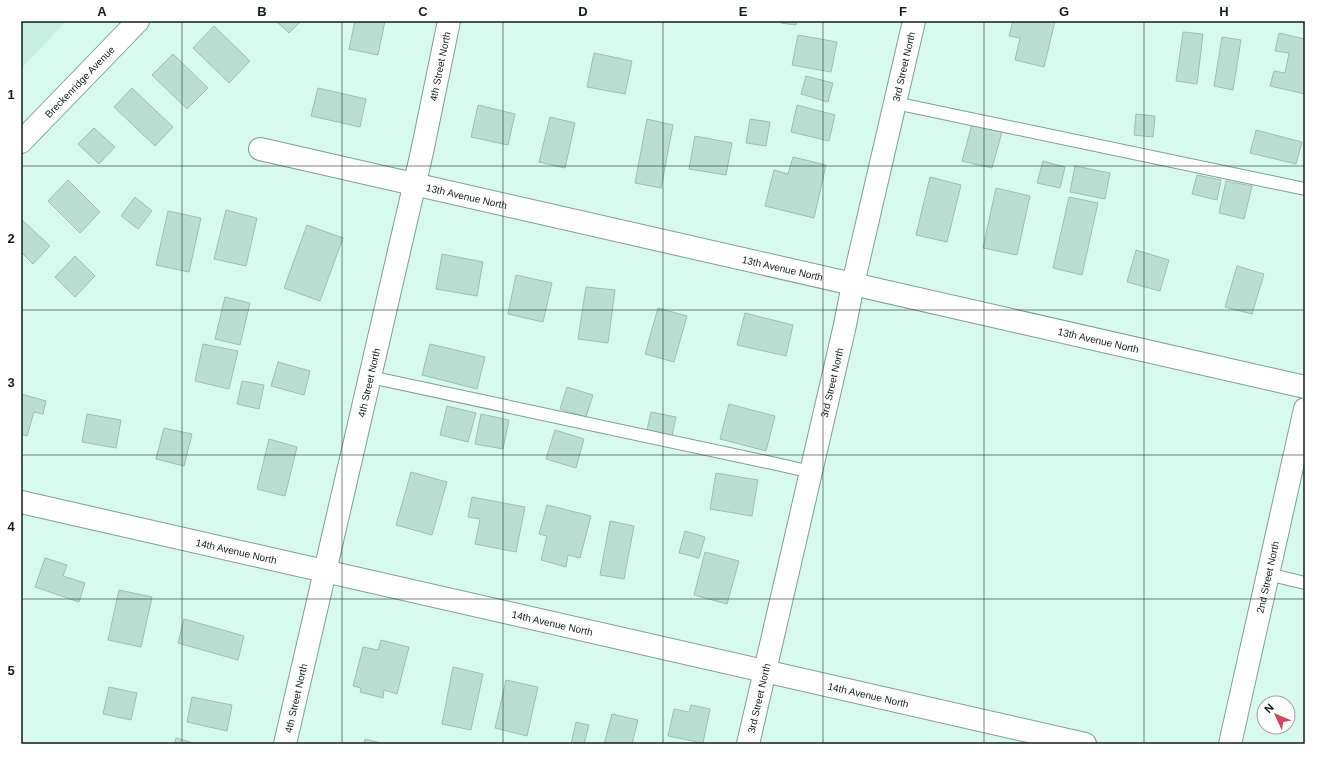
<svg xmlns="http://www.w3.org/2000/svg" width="1326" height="765" viewBox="0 0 1326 765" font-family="Arial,sans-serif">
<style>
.built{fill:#c5f0e1}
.building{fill:#bcddd1;stroke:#9ebeb3}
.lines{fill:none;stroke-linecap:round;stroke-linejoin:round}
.service-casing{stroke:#7f9e93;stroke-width:14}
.minor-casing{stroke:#7f9e93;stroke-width:24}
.tertiary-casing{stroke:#7f9e93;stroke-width:24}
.service{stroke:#fff;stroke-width:12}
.minor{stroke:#fff;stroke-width:22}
.tertiary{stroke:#fff;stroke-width:22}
.grid{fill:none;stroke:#111d19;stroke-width:1;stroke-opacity:0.55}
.labels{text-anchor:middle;stroke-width:3.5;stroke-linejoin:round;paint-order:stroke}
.street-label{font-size:10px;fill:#111d19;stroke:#fff}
.neatline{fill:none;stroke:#111d19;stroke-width:1.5}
.grid-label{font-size:13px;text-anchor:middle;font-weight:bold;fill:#111d19}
</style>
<rect width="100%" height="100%" fill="#d8faee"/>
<path class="built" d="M 21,21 L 66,21 L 21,69 Z"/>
<path class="building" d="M 276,21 L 301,21 L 289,33 Z
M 355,21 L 385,21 L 378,55 L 349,49 Z
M 781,21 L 797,21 L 796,25 L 781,23 Z
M 1013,21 L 1055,21 L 1044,67 L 1015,60 L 1020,38 L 1009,36 Z
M 214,26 L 250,61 L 229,83 L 193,48 Z
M 1183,32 L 1203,34 L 1197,84 L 1176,81 Z
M 1279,33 L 1305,39 L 1305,94 L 1270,86 L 1274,71 L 1285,73 L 1289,53 L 1275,51 Z
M 798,35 L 837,42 L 831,72 L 792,65 Z
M 1222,37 L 1241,40 L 1233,90 L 1214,86 Z
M 594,53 L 632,61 L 625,94 L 587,87 Z
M 173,54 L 208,88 L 187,109 L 152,75 Z
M 806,76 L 833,83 L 828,102 L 801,94 Z
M 132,88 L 173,127 L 155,146 L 114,107 Z
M 318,88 L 366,99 L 360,127 L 311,116 Z
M 478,105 L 515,114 L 508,145 L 471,137 Z
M 797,105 L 835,115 L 829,141 L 791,132 Z
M 1136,114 L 1155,116 L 1153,137 L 1134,135 Z
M 550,117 L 575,123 L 565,168 L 539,162 Z
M 647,119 L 673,125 L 661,188 L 635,183 Z
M 750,119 L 770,122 L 766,146 L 746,143 Z
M 972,124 L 1002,132 L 992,168 L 962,161 Z
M 94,128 L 115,147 L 99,164 L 78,144 Z
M 1256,130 L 1302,142 L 1296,164 L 1250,153 Z
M 695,136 L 732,143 L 726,175 L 689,169 Z
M 793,157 L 826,165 L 814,218 L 765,206 L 774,170 L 788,174 Z
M 1043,161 L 1065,167 L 1060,188 L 1037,183 Z
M 1075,166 L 1110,173 L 1105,199 L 1070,192 Z
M 1197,175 L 1221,180 L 1217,200 L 1192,194 Z
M 930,177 L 961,185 L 947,242 L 916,235 Z
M 68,180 L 100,212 L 80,233 L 48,201 Z
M 1226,181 L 1252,186 L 1244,219 L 1219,213 Z
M 996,188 L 1030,196 L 1017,255 L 983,248 Z
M 135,197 L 152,211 L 138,229 L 121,216 Z
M 1069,197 L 1098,203 L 1082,275 L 1053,268 Z
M 226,210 L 257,218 L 246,266 L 214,259 Z
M 168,211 L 201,218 L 189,272 L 156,265 Z
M 21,219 L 50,246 L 33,264 L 21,252 Z
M 307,225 L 343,238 L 320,301 L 284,288 Z
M 1136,250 L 1169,260 L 1160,291 L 1127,282 Z
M 442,254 L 483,262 L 477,296 L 436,289 Z
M 75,256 L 95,276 L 75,297 L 55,277 Z
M 1237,266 L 1264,274 L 1252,314 L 1225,307 Z
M 516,275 L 552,283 L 543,322 L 508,314 Z
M 586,287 L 615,290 L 608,343 L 578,339 Z
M 225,297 L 250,303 L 240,345 L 215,339 Z
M 658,308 L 687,316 L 674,362 L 645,354 Z
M 745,313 L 793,325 L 786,356 L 737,345 Z
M 203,344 L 238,351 L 229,389 L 195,381 Z
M 430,344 L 485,357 L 477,389 L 422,375 Z
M 278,362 L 310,371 L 304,395 L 271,386 Z
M 242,381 L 264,385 L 259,409 L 237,404 Z
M 567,387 L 593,395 L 586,417 L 560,409 Z
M 21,394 L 46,401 L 43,414 L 34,412 L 27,436 L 21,434 Z
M 729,404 L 775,416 L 766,451 L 720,439 Z
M 447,406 L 476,413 L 468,442 L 440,435 Z
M 651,412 L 676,417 L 672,436 L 647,430 Z
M 87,414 L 121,420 L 116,448 L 82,442 Z
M 481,414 L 509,420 L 503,449 L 475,444 Z
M 164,428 L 192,434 L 184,466 L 156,459 Z
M 555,430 L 584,439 L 576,468 L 546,459 Z
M 269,439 L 297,447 L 285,496 L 257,489 Z
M 411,472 L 447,482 L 432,535 L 396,525 Z
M 716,473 L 758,480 L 752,516 L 710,509 Z
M 472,497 L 525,507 L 516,552 L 475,544 L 480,519 L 468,517 Z
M 547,505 L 591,516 L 580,558 L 568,555 L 566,567 L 541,560 L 547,536 L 539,534 Z
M 610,521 L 634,526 L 624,579 L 600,575 Z
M 685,531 L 705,537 L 699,558 L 679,553 Z
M 705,552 L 739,561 L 727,604 L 694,595 Z
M 45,558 L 67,565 L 63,576 L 85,583 L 79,602 L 35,587 Z
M 119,590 L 152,597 L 141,647 L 108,640 Z
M 184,619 L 244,636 L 238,660 L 178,643 Z
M 381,640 L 409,647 L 397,694 L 384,690 L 383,698 L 360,692 L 361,688 L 353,686 L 363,647 L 378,650 Z
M 453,667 L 483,674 L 471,730 L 442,724 Z
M 506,680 L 538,687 L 527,736 L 495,728 Z
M 109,687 L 137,693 L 131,720 L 103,714 Z
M 192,697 L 232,705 L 227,731 L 187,722 Z
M 691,705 L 710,709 L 703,743 L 668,736 L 674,709 L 689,712 Z
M 612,714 L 638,720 L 632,744 L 604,744 Z
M 576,722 L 589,725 L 584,744 L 571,744 Z
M 176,738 L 197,744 L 174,744 Z
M 365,739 L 385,744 L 364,744 Z"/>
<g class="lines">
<defs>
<path id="service" d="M 895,103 L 1305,189
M 370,377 L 781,465 L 811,472
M 1268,574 L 1305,583"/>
<g id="minor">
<path id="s1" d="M 21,142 L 138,21"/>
<path id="s2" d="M 260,149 L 1305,387"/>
<path id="s3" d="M 21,502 L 1085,744"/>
<path id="s4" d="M 285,744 L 422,152 L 449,21"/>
</g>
<g id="tertiary">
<path id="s5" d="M 748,744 L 845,325 L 853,284 L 914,21"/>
<path id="s6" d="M 1230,744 L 1305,409"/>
</g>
</defs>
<use href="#service" class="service-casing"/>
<use href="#minor" class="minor-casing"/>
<use href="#tertiary" class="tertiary-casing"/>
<use href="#service" class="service"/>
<use href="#minor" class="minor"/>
<use href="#tertiary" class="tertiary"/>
</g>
<path class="grid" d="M 182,21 L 182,744M 342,21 L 342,744M 503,21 L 503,744M 663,21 L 663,744M 823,21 L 823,744M 984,21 L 984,744M 1144,21 L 1144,744M 21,166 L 1305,166M 21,310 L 1305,310M 21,455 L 1305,455M 21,599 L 1305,599"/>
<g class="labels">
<g class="street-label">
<text dy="4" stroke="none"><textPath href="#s4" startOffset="695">4th Street North</textPath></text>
<text dy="4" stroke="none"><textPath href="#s5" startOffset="695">3rd Street North</textPath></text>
<text dy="4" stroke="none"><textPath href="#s1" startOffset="84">Breckenridge Avenue</textPath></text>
<text dy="4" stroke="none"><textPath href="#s2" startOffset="212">13th Avenue North</textPath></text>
<text dy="4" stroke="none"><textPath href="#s2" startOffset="536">13th Avenue North</textPath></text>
<text dy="4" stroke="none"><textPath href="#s2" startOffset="860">13th Avenue North</textPath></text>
<text dy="4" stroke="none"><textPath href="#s4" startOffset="371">4th Street North</textPath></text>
<text dy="4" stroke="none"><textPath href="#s5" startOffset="371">3rd Street North</textPath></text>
<text dy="4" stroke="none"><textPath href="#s3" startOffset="221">14th Avenue North</textPath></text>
<text dy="4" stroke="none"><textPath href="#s6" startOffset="171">2nd Street North</textPath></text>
<text dy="4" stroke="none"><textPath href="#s3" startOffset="545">14th Avenue North</textPath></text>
<text dy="4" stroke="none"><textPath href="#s3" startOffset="869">14th Avenue North</textPath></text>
<text dy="4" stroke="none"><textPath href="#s5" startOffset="47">3rd Street North</textPath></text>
<text dy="4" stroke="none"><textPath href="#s4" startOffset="47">4th Street North</textPath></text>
</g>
</g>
<rect width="1326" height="765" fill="none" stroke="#ffffff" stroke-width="44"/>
<g transform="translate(1276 715) rotate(314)"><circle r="19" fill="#ffffff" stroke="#a0a5a3"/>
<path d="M0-3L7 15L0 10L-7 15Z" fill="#d4445f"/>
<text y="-6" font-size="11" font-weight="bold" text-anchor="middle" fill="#111d19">N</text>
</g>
<rect x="22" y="22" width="1282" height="721" class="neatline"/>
<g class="grid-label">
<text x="102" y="16">A</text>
<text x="262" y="16">B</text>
<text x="423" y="16">C</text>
<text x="583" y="16">D</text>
<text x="743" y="16">E</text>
<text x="903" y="16">F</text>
<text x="1064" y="16">G</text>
<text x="1224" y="16">H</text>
<text x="11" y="99">1</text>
<text x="11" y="243">2</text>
<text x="11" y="387">3</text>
<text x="11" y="531">4</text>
<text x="11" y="675">5</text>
</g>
</svg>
